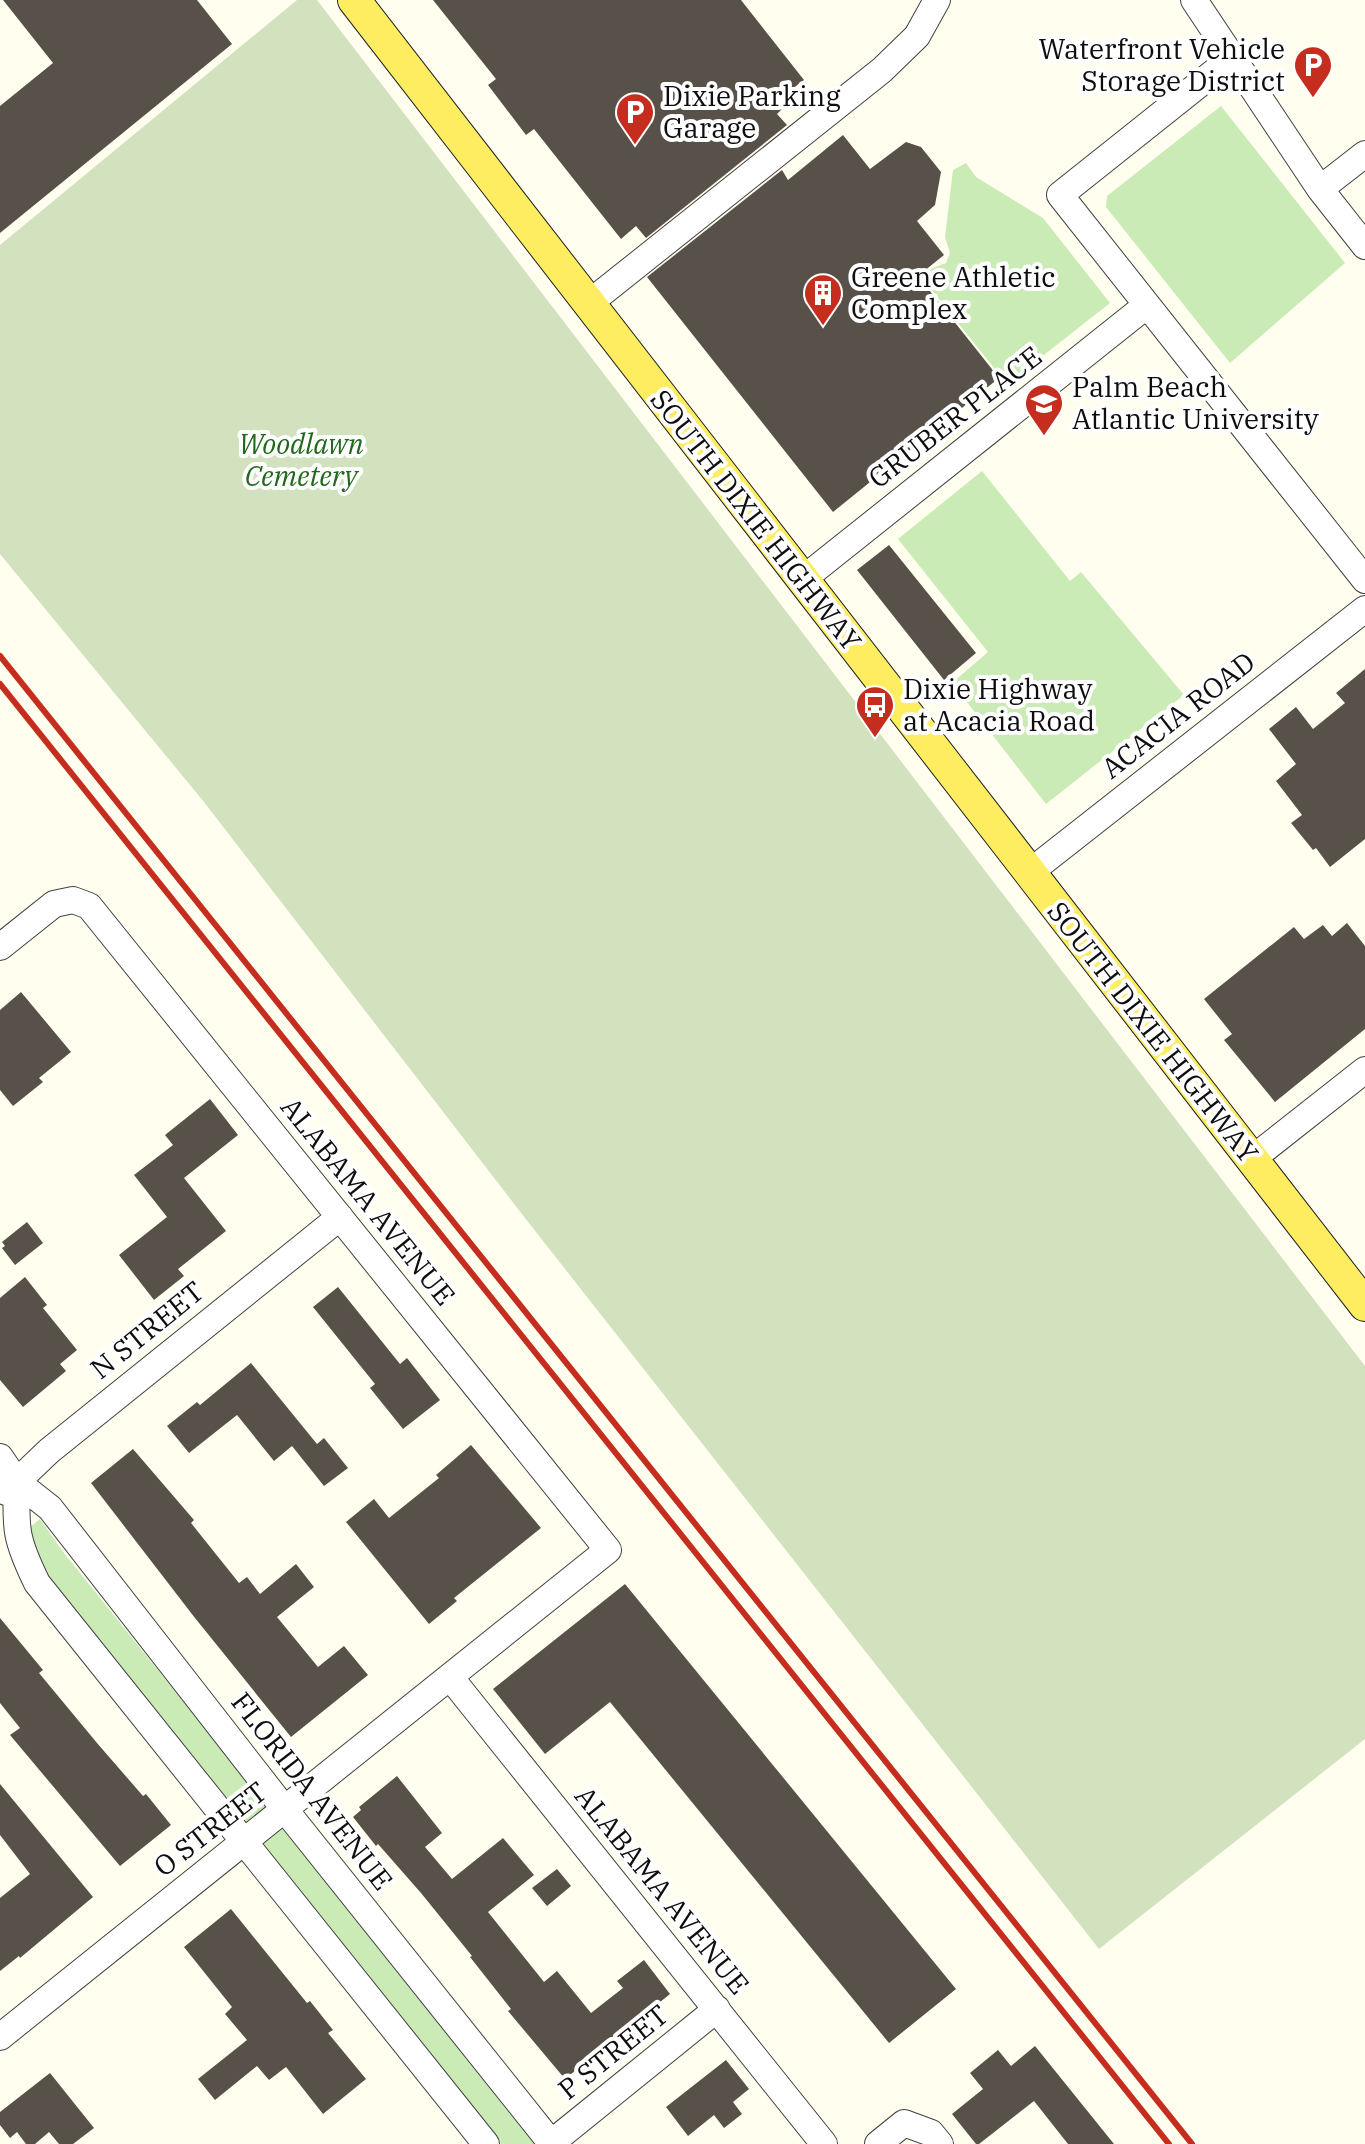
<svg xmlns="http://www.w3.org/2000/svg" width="1365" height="2144" viewBox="0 0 1365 2144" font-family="'IBM Plex Serif',serif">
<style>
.green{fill:#cbebb6}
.cemetery{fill:#d2e2bf}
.building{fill:#57514a}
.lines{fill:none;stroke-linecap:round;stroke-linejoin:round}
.minor-casing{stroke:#414141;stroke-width:28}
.major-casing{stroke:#1f1f1f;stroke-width:34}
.minor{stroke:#fff;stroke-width:26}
.major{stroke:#feed60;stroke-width:32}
.rail{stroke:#c52d1f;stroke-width:6}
.labels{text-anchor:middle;stroke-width:8;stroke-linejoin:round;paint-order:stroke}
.poi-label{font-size:28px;fill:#0e0e0e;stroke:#fff;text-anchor:start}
.street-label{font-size:28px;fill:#0e0e0e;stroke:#fff}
.park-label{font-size:28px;font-style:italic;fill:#21691b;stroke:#fff}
</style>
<rect width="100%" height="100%" fill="#fffeef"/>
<path class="green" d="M 1221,106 L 1345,263 L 1230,363 L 1106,207 L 1107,196 Z
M 966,163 L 976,177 L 1043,218 L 1110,303 L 1007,384 L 921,277 L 933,268 L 946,263 L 950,253 L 945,237 L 953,170 Z
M 982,471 L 1070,581 L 1081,572 L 1184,695 L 1046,804 L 952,683 L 988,652 L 898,539 Z
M 40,1519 L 64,1553 L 538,2144 L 501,2144 L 41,1571 L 32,1554 L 30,1527 Z"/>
<path class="cemetery" d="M 297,0 L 317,0 L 1365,1366 L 1365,1739 L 1099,1949 L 525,1218 L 204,802 L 0,554 L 0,245 Z"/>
<path class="building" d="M 3,0 L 197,0 L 232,44 L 0,233 L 0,106 L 53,63 Z
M 433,0 L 741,0 L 804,80 L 776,101 L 782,109 L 777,114 L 787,125 L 646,238 L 636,226 L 621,239 L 534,129 L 526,135 L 488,85 L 496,79 Z
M 843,135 L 870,169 L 906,142 L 921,147 L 941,172 L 935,205 L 917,221 L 944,255 L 918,276 L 999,378 L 833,512 L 647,277 L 782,170 L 788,180 Z
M 889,545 L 976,653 L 944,680 L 857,570 Z
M 1365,669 L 1365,839 L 1330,867 L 1316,848 L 1313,850 L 1291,823 L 1302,815 L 1276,781 L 1296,764 L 1269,729 L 1296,707 L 1313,729 L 1345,703 L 1336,693 Z
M 1347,923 L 1365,946 L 1365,1029 L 1275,1102 L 1224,1040 L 1232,1034 L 1204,999 L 1294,927 L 1304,939 L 1323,925 L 1332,936 Z
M 21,992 L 71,1052 L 39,1078 L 43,1082 L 13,1106 L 0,1090 L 0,1010 Z
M 210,1099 L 238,1135 L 184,1178 L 226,1231 L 178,1269 L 184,1276 L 154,1300 L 119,1255 L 167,1217 L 134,1175 L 173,1145 L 165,1135 Z
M 27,1222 L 43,1243 L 15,1265 L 2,1248 L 5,1246 L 2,1242 Z
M 25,1277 L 47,1305 L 43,1308 L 77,1350 L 60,1364 L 66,1371 L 23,1407 L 0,1380 L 0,1298 Z
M 338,1287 L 400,1364 L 407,1358 L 440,1400 L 403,1429 L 370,1388 L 375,1384 L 313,1307 Z
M 251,1363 L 317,1444 L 324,1438 L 348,1468 L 324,1486 L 292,1446 L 274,1461 L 237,1415 L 189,1453 L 167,1426 L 197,1402 L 200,1405 Z
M 471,1445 L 541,1528 L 454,1598 L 457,1601 L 429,1624 L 346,1522 L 374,1499 L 389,1518 L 439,1478 L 436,1475 Z
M 133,1449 L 194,1520 L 191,1523 L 239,1583 L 247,1577 L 260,1594 L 296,1564 L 314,1587 L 277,1617 L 318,1667 L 344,1646 L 368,1675 L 291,1737 L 195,1618 L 91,1483 Z
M 625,1584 L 956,1989 L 889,2043 L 610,1702 L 545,1754 L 493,1689 Z
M 0,1618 L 43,1670 L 39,1673 L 97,1743 L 143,1796 L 146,1794 L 171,1825 L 120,1866 L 10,1735 L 20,1728 L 0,1703 Z
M 397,1776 L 442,1833 L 425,1847 L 452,1879 L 503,1838 L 534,1875 L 488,1912 L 544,1982 L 557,1971 L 591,2013 L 623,1988 L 617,1981 L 644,1960 L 670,1994 L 565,2079 L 508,2011 L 511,2009 L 470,1957 L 472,1956 L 421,1893 L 378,1844 L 376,1846 L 353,1817 L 361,1810 L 359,1807 Z
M 0,1784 L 93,1897 L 20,1958 L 19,1956 L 0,1971 L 0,1898 L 30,1874 L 0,1835 Z
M 557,1869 L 571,1886 L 547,1906 L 532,1888 Z
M 231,1909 L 307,2003 L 310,2001 L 333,2030 L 328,2033 L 366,2079 L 323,2114 L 286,2067 L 269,2080 L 257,2066 L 215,2100 L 198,2079 L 247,2040 L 225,2014 L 232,2007 L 184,1947 Z
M 1035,2046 L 1114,2144 L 1068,2144 L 1034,2101 L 979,2144 L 976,2144 L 952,2114 L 983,2089 L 970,2073 L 998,2050 L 1011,2066 Z
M 726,2060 L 749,2089 L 733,2102 L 742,2114 L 724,2128 L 714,2115 L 688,2136 L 666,2107 Z
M 50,2073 L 94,2128 L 73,2144 L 59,2144 L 49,2132 L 35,2144 L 26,2144 L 17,2132 L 10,2138 L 0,2125 L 0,2112 Z"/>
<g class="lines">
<defs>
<path id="minor" d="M 1194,0 L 1320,189 L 1365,246
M 1232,58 L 1060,195 L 1365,580
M 1320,189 L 1365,154
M 588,304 L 882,70 L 917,36 L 937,0
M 803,579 L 1147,305
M 1030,872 L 1365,609
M 0,947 L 54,904 L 73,900 L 89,906 L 608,1550 L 0,2037
M 1252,1159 L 1365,1070
M 0,1457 L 17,1482 L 50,1508 L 286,1811 L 552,2144
M 17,1482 C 15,1530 16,1540 37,1583 L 486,2144
M 6,1492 L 49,1451 L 340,1217
M 450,1677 L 824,2144
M 550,2144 L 717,2009
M 878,2144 L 904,2123 L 931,2133 L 940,2144"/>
<path id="major" d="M 354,0 L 1365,1305"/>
</defs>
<use href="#minor" class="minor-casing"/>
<use href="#major" class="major-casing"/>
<use href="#minor" class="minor"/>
<use href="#major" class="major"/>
<path class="rail" d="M 0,656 L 1192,2144
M 0,684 L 1169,2144"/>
</g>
<defs>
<symbol id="parking-pin" viewBox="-11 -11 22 30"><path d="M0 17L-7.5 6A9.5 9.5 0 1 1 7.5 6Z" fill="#c52d1f" stroke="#fff"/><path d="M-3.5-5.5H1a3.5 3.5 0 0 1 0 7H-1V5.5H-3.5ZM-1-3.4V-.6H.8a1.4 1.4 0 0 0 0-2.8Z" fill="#fff"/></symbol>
<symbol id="building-pin" viewBox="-11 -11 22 30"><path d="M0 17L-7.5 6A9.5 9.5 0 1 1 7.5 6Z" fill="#c52d1f" stroke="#fff"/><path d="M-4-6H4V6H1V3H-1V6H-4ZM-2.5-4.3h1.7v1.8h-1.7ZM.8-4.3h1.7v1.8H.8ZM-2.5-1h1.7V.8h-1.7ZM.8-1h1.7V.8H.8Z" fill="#fff"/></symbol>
<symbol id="university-pin" viewBox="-11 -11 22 30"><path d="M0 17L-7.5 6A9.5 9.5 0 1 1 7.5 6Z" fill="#c52d1f" stroke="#fff"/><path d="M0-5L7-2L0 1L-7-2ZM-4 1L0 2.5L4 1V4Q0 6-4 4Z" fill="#fff"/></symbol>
<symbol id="bus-pin" viewBox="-11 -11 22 30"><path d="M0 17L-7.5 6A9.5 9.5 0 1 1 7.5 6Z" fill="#c52d1f" stroke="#fff"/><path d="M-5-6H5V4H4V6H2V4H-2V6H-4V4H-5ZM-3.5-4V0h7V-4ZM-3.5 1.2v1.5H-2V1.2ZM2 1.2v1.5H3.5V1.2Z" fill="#fff"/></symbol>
</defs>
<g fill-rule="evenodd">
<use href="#parking-pin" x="1291" y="43" width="44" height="60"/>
<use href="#parking-pin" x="613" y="90" width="44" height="60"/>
<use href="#building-pin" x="801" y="271" width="44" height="60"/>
<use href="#university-pin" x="1022" y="381" width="44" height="60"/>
<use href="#bus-pin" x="853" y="683" width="44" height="60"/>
</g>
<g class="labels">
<g class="poi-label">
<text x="1285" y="59" text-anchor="end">Waterfront Vehicle<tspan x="1285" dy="32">Storage District</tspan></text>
<text x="663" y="106">Dixie Parking<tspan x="663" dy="32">Garage</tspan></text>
<text x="851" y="287">Greene Athletic<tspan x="851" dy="32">Complex</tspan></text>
<text x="1072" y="397">Palm Beach<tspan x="1072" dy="32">Atlantic University</tspan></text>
<text x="903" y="699">Dixie Highway<tspan x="903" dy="32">at Acacia Road</tspan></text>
</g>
<g class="street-label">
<text transform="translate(955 417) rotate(-38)" y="10">GRUBER PLACE</text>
<text transform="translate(756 520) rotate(52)" y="10">SOUTH DIXIE HIGHWAY</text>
<text transform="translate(1178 715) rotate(-38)" y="10">ACACIA ROAD</text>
<text transform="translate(1153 1032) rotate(52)" y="10">SOUTH DIXIE HIGHWAY</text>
<text transform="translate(368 1201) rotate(51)" y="10">ALABAMA AVENUE</text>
<text transform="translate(147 1330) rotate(-39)" y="10">N STREET</text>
<text transform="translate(312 1791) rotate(52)" y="10">FLORIDA AVENUE</text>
<text transform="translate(210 1829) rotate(-38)" y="10">O STREET</text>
<text transform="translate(662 1890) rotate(51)" y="10">ALABAMA AVENUE</text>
<text transform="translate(613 2052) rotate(-39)" y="10">P STREET</text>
</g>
<g class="park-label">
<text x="301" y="454">Woodlawn<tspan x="301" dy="32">Cemetery</tspan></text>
</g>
</g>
</svg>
